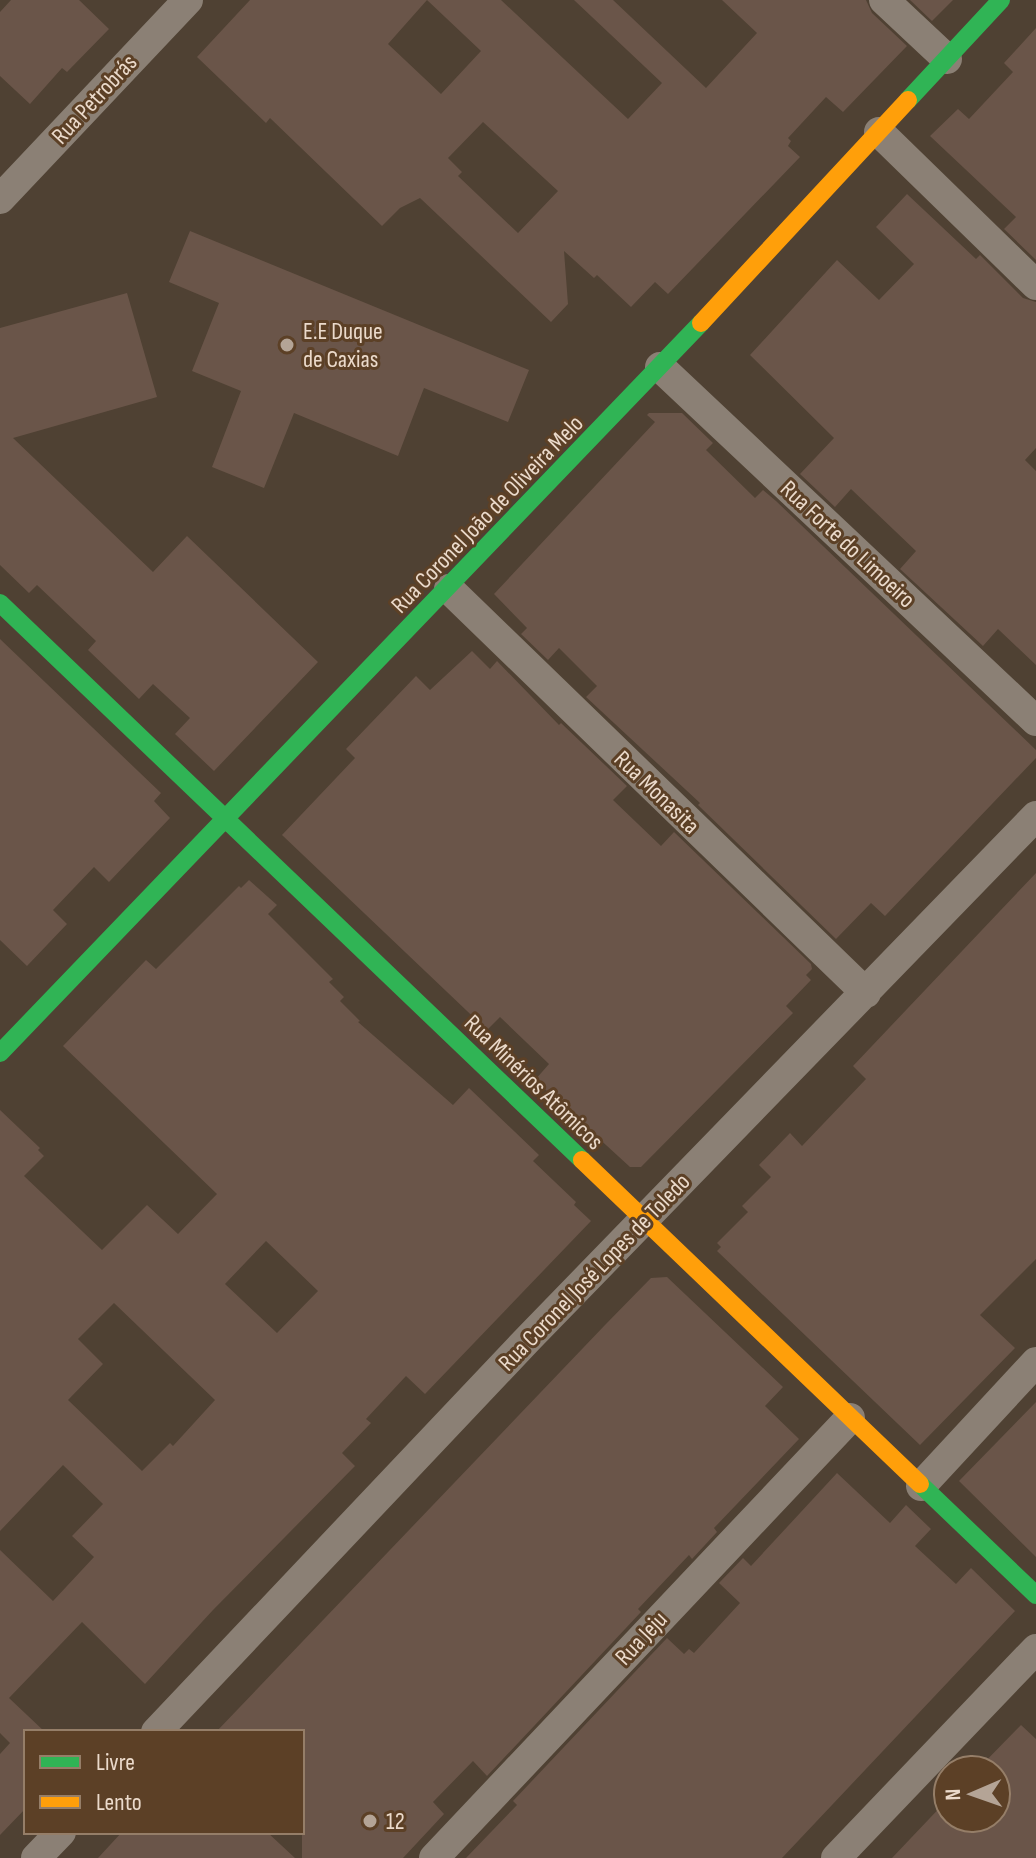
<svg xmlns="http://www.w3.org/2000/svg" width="1036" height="1858" viewBox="0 0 1036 1858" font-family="'Sofia Sans Condensed',sans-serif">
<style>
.building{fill:#6a5549;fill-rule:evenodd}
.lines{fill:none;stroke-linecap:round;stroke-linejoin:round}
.street{stroke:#8b8075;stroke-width:30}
.fast{stroke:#30b455;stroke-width:18}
.slow{stroke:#ff9f0a;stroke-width:18}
.poi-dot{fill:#b4a496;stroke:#5c4026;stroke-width:3}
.labels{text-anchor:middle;stroke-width:6;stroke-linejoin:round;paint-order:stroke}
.street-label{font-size:24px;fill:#ebdacb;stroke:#5c4026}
.poi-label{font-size:24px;fill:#ebdacb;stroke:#5c4026;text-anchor:start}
</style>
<rect width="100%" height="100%" fill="#4f4133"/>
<path class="building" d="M 11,0 L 79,0 L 109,29 L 67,72 L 62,68 L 30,104 L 0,76 L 0,12 Z
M 250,0 L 501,0 L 628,119 L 662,83 L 574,0 L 613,0 L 706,88 L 757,33 L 722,0 L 866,0 L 872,13 L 907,46 L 843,112 L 826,97 L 788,138 L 791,141 L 788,146 L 800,157 L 668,294 L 655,282 L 631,307 L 597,275 L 594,278 L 564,251 L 568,304 L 551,322 L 420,198 L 400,208 L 382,226 L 270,118 L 266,123 L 197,57 ZM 427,0 L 481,51 L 441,94 L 388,44 ZM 483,122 L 558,191 L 518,233 L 458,176 L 462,172 L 448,158 Z
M 910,0 L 953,0 L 932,21 Z
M 1036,28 L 1036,260 L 1004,229 L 1016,217 L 930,136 L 958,109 L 969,119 L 1013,72 L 1004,63 Z
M 907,194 L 976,259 L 980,255 L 1023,298 L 1036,302 L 1036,448 L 1025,460 L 1036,471 L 1036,665 L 998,629 L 983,646 L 900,569 L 916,551 L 851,489 L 835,507 L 800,474 L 834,438 L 750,355 L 837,260 L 879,300 L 914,264 L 876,227 Z
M 190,231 L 529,370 L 508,422 L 424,388 L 398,456 L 294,413 L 264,488 L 212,467 L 241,391 L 192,371 L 219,303 L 169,282 Z
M 127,293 L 157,397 L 13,438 L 153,572 L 187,536 L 318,662 L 214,771 L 175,734 L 190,718 L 153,684 L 139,699 L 88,650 L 96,641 L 37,585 L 29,593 L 0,565 L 0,328 Z
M 649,413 L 682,413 L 713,443 L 706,450 L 755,498 L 763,490 L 776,501 L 1036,750 L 1036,758 L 885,916 L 871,903 L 836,939 L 698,805 L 700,803 L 586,697 L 597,686 L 559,648 L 548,660 L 521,634 L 527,628 L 494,594 L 655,422 L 647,415 Z
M 0,639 L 161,793 L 154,801 L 170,818 L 109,882 L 94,867 L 53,910 L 67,924 L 27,966 L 0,940 Z
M 472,651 L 490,669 L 497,661 L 559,725 L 561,723 L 627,786 L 613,800 L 661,846 L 674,832 L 811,964 L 812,969 L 806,975 L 811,980 L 786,1006 L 793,1013 L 641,1167 L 630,1167 L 535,1080 L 549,1064 L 500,1017 L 487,1030 L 282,835 L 355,758 L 346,749 L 416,676 L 430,690 Z
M 1036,873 L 1036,1259 L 980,1315 L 1015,1348 L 920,1445 L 717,1251 L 721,1247 L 717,1243 L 748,1212 L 742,1206 L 771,1177 L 759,1165 L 790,1133 L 802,1146 L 866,1079 L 853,1066 Z
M 249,880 L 277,905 L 268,914 L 333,979 L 329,982 L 344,997 L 340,1001 L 360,1021 L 358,1022 L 453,1105 L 469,1088 L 539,1155 L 533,1161 L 576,1202 L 574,1205 L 591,1221 L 425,1394 L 406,1376 L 366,1419 L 371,1423 L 342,1453 L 355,1466 L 213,1610 L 145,1684 L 82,1622 L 9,1698 L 45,1732 L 26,1732 L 26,1808 L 0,1835 L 0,1754 L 10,1743 L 0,1733 L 0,1550 L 53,1601 L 94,1557 L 72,1536 L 103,1504 L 63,1465 L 0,1531 L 0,1110 L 40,1148 L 38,1150 L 44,1156 L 24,1176 L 102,1250 L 147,1205 L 178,1234 L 217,1194 L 63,1046 L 146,960 L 156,969 L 239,886 L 241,888 ZM 266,1241 L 318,1291 L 277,1333 L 225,1284 ZM 114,1303 L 215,1400 L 173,1446 L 170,1443 L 142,1471 L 68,1400 L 103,1364 L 78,1339 Z
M 667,1277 L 783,1387 L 765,1406 L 799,1439 L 714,1528 L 717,1532 L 692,1559 L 689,1555 L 638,1609 L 641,1612 L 487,1776 L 473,1761 L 433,1802 L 444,1814 L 403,1858 L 302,1858 L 302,1732 L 216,1732 L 605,1325 L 651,1278 Z
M 1036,1402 L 1036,1557 L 959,1481 Z
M 837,1473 L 890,1523 L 906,1505 L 931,1529 L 915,1546 L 956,1584 L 971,1568 L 1015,1611 L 782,1858 L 466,1858 L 517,1805 L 513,1801 L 667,1638 L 684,1654 L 689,1649 L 694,1653 L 740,1603 L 719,1583 L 743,1558 L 751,1566 Z
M 1021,1725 L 1036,1739 L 1036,1858 L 892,1858 L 948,1799 L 948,1818 L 996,1818 L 996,1770 L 977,1770 Z
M 122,1832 L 267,1832 L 295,1858 L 98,1858 Z"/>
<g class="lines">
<path class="street" d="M 884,0 L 947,59
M 879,132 L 1036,285
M 0,199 L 188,0
M 660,367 L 1036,721
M 449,589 L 866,993
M 921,1486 L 1036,1362
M 156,1732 L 528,1339 L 1036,816
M 36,1858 L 61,1832
M 434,1858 L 850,1418
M 836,1858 L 1036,1649"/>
<path class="fast" d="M 908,100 L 1001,0
M 0,603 L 582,1160
M 0,1053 L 701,323
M 920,1484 L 1036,1595"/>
<path class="slow" d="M 701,323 L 908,100
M 582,1160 L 920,1484"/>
</g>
<g class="poi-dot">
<circle cx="287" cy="345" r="8"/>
<circle cx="370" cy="1821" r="8"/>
</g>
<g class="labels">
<g class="street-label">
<text transform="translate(94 99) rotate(-47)" y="8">Rua Petrobrás</text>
<text transform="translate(487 514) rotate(-46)" y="8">Rua Coronel João de Oliveira Melo</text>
<text transform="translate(848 544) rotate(43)" y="8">Rua Forte do Limoeiro</text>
<text transform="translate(657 792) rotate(44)" y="8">Rua Monasita</text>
<text transform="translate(534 1082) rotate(44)" y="8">Rua Minérios Atômicos</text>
<text transform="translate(594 1272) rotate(-46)" y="8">Rua Coronel José Lopes de Toledo</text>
<text transform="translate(641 1638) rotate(-47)" y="8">Rua Jeju</text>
</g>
<g class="poi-label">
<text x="303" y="339">E.E Duque<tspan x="303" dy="28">de Caxias</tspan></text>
<text x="386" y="1829">12</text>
</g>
</g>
<rect x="24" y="1730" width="280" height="104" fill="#5c4026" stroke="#957e68" stroke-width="2"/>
<rect x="40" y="1756" width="40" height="12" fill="#30b455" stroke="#957e68" stroke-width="2"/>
<text x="96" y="1770" font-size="24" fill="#ebdacb">Livre</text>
<rect x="40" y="1796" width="40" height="12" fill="#ff9f0a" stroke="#957e68" stroke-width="2"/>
<text x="96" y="1810" font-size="24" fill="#ebdacb">Lento</text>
<g transform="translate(972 1794) rotate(268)"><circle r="38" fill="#5c4026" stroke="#957e68" stroke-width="2"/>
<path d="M0-6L14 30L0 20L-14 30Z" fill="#b4a496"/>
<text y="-12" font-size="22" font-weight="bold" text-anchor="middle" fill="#ebdacb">N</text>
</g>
</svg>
